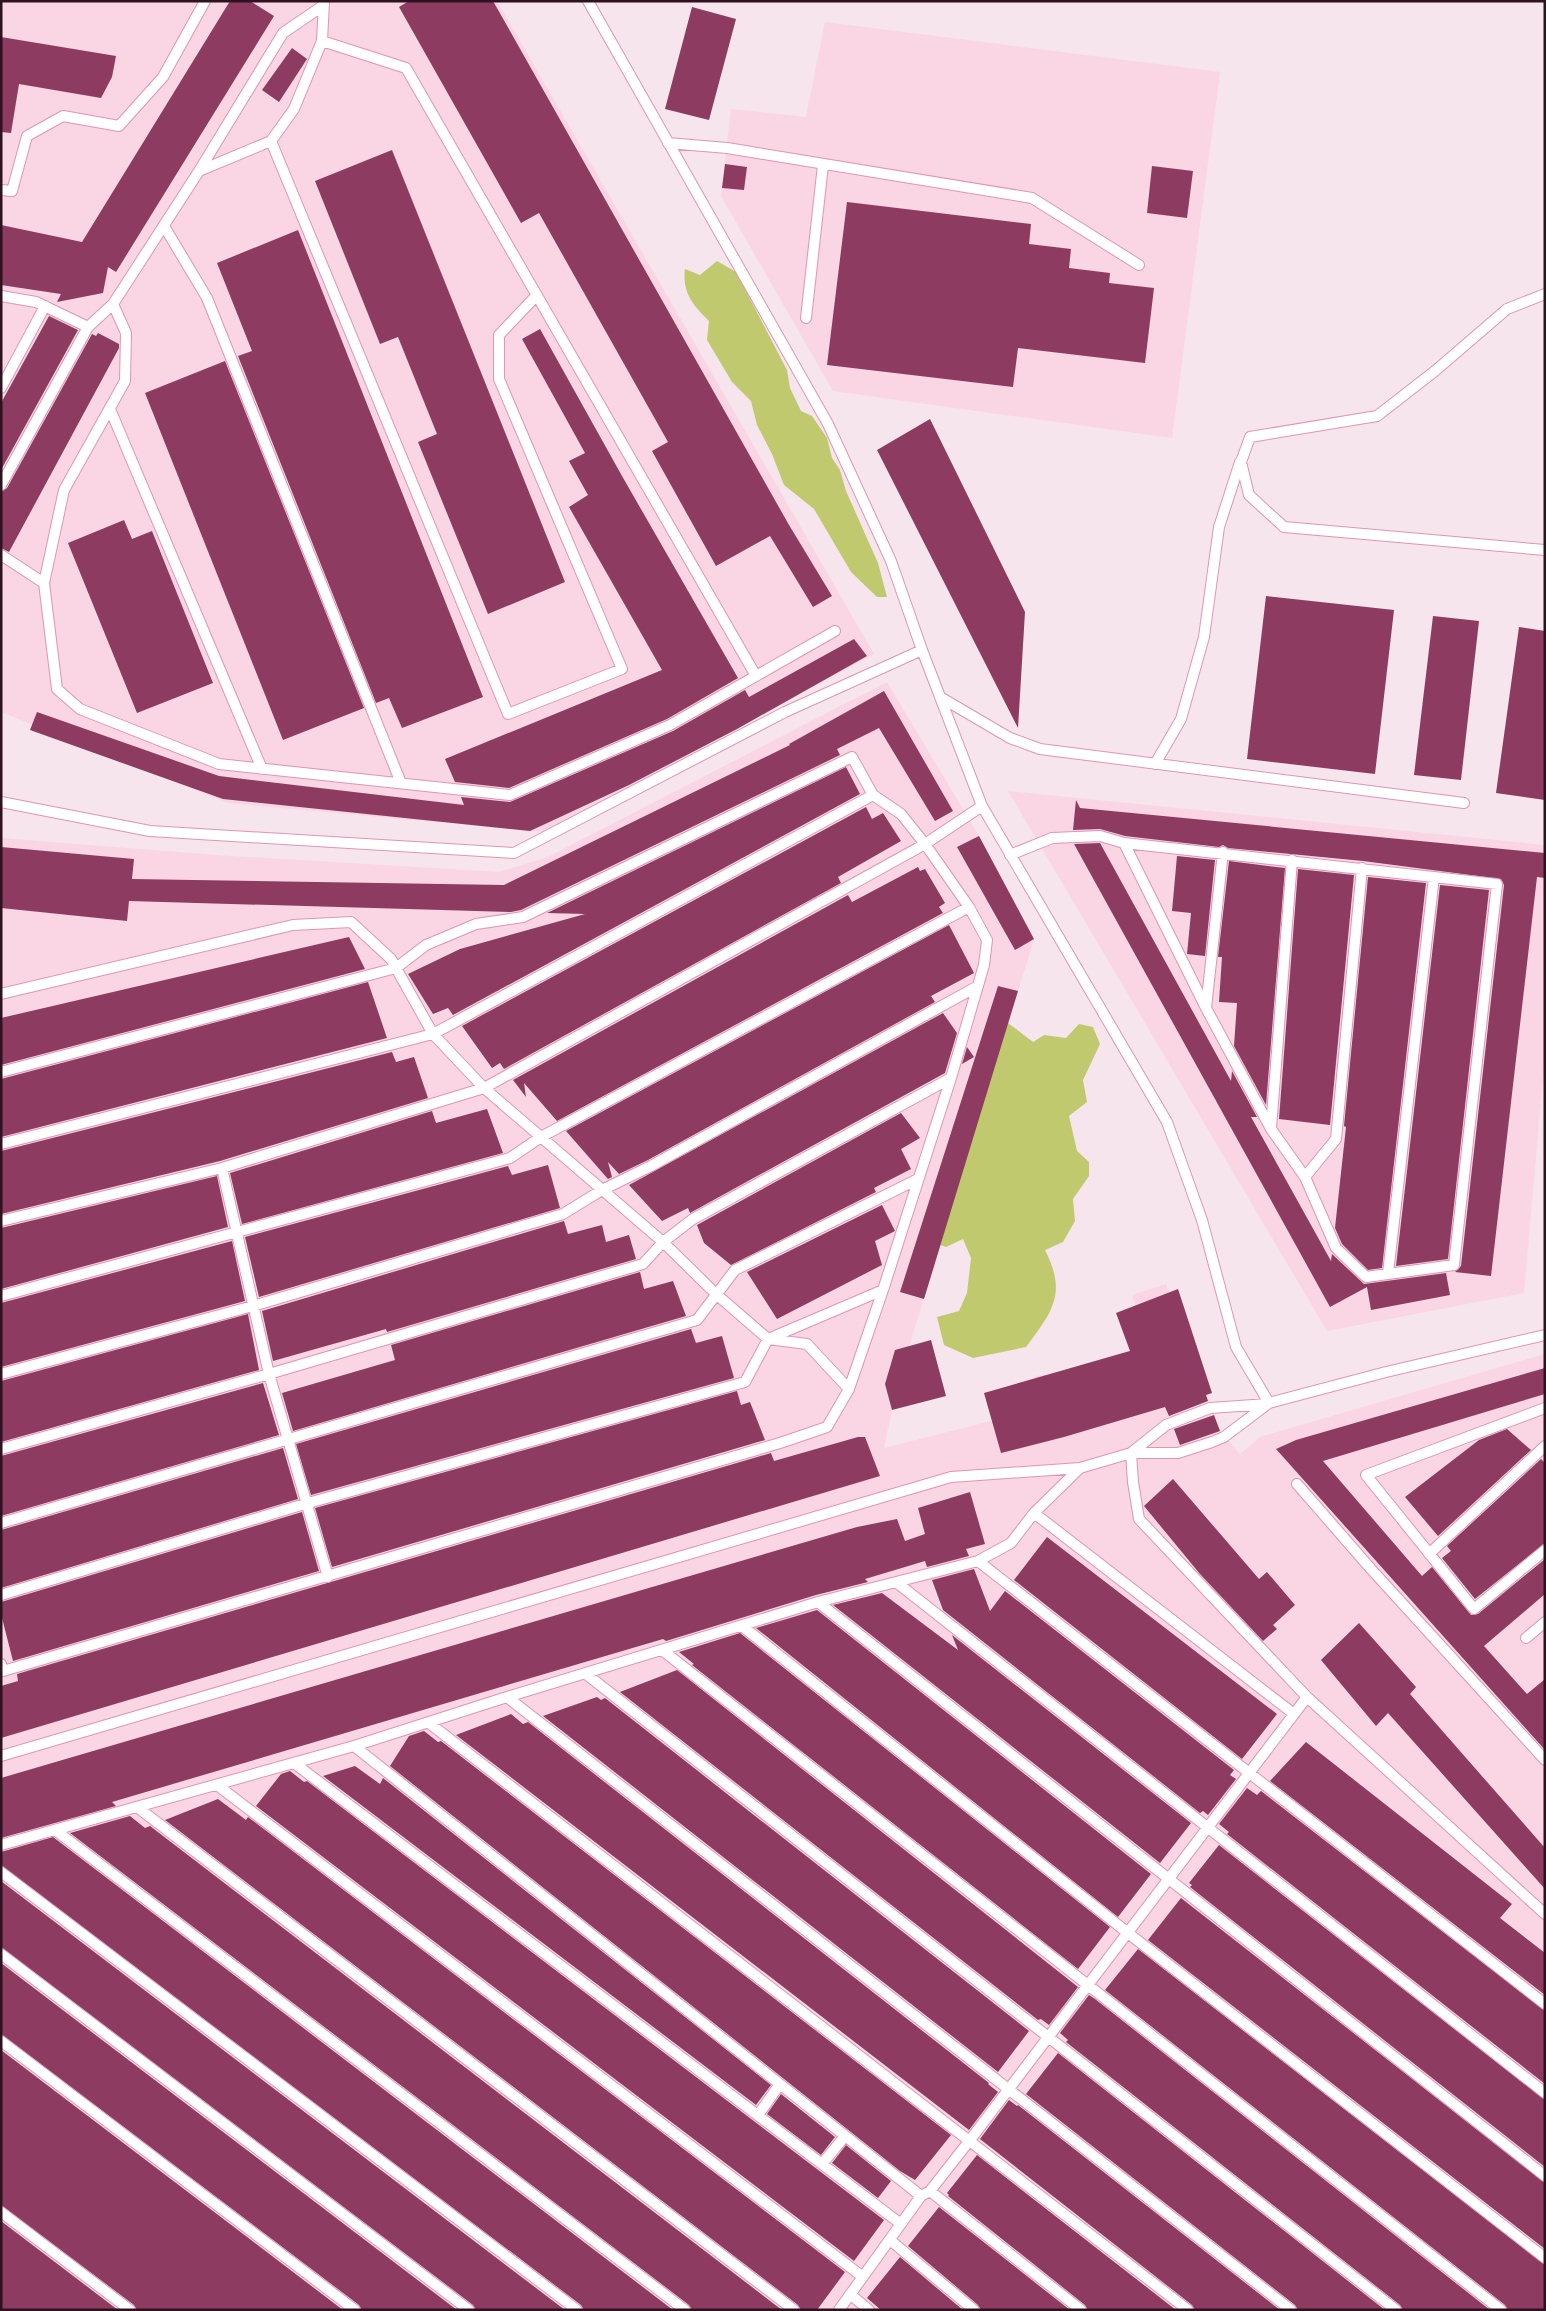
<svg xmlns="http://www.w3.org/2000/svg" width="1546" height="2311" viewBox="0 0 1546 2311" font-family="'Source Sans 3',sans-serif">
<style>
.built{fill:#fad5e3}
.green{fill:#c1c96e}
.building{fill:#8d3b61}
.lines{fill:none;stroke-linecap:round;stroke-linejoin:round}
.service-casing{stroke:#e194b4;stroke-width:12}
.service{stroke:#fff;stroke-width:10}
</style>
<rect width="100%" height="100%" fill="#f6e5ec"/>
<path class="built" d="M 1,1 L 497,1 L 874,654 L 545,832 L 228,803 L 1,712 Z
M 825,22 L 1220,72 L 1172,438 L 833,391 L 721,196 L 731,109 L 806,117 Z
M 887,682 L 979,836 L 1034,939 L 897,1386 L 884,1448 L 1039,1409 L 1034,1376 L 1048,1375 L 1149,1344 L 1132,1295 L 1166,1284 L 1220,1431 L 1240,1454 L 1260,1437 L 1545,1354 L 1545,2310 L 1,2310 L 1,838 L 216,855 L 499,872 L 548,857 Z
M 1008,791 L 1545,845 L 1545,1055 L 1524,1293 L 1327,1331 Z"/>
<path class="green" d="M 717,261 L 736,272 L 787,370 L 790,388 L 801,411 L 812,416 L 827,438 L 832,458 L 840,470 L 846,491 L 878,563 L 887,597 L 877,597 L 851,572 L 814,509 L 784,485 L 772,454 L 757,425 L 751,401 L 732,382 L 707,340 L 709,321 C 693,305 682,293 685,269 L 700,275 Z
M 1004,1020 L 1033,1042 L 1044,1035 L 1066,1038 L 1079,1024 L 1093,1027 L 1100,1044 L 1083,1080 L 1087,1102 L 1069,1116 L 1077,1151 L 1089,1162 L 1089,1176 L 1073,1199 L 1075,1221 L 1063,1242 L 1045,1250 C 1067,1293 1053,1311 1026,1347 L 973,1358 L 944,1345 L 937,1317 L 959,1311 L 967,1293 L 971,1258 L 963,1239 L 946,1247 L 928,1241 Z"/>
<path class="building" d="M 230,1 L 250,1 L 274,16 L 116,272 L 108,267 L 103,293 L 57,302 L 61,294 L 1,285 L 1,225 L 82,242 Z
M 409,1 L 493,1 L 789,525 L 832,596 L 813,607 L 770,536 L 716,566 L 652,451 L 668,442 L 539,213 L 521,223 L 399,7 Z
M 692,7 L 736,19 L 709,120 L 665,109 Z
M 1,37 L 116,56 L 112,77 L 101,98 L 19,84 L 11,133 L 1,132 Z
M 292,48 L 307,59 L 279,102 L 262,90 Z
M 392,150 L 565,582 L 488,614 L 418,442 L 437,434 L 398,337 L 380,344 L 315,181 Z
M 725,164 L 747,167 L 744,190 L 722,188 Z
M 1152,166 L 1193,171 L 1187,218 L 1147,213 Z
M 847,202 L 1031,224 L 1029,244 L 1071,249 L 1069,268 L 1110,273 L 1109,283 L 1154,288 L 1145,363 L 1018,348 L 1013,387 L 827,365 Z
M 298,230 L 483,697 L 402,728 L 389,698 L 376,703 L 238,356 L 252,351 L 217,263 Z
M 49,316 L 78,330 L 1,470 L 1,403 Z
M 540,329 L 622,476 L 738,678 L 667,719 L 509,788 L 455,782 L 445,759 L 662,670 L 569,507 L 588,495 L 569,461 L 585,453 L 522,339 Z
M 98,333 L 119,344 L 119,348 L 9,552 L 1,548 L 1,492 L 7,488 L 92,334 L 96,336 Z
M 225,361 L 364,708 L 283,740 L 145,393 Z
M 930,419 L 1025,612 L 1018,728 L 877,450 Z
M 124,520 L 132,539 L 152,531 L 213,683 L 137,713 L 68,543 Z
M 1266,596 L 1394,610 L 1375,774 L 1247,759 Z
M 1433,616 L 1479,621 L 1461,780 L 1414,775 Z
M 1519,627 L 1545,631 L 1545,800 L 1496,793 Z
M 854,639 L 867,656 L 737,729 L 629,785 L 530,831 L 223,799 L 30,730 L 37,712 L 219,776 L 464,805 L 461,797 L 510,802 L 673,731 L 745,690 L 749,697 Z
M 884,691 L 953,811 L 935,821 L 879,728 L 837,749 L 840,755 L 521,910 L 511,912 L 129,901 L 127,921 L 1,908 L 1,847 L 134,859 L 132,879 L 504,885 L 790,745 L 789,744 Z
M 846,767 L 860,794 L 453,1015 L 448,1008 L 433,1014 L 408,974 L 460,949 L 585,914 L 547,913 Z
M 1076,800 L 1080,808 L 1545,853 L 1545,878 L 1537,877 L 1491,1276 L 1455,1272 L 1461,1266 L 1504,885 L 1501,879 L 1363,861 L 1228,848 L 1223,845 L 1219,847 L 1125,836 L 1100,829 L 1073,830 Z
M 866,807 L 872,819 L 883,813 L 901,841 L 838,877 L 841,883 L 504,1069 L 500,1063 L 492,1068 L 462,1026 Z
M 979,836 L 1034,939 L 1015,950 L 957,847 Z
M 1100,843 L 1231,1081 L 1232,1071 L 1257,1117 L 1251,1117 L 1331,1261 L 1332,1254 L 1364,1284 L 1446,1273 L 1450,1295 L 1371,1310 L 1367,1287 L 1330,1307 L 1074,844 Z
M 1177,856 L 1215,860 L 1205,956 L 1187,954 L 1191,913 L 1172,911 Z
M 1229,861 L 1285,868 L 1266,1105 L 1234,1046 L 1237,1003 L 1219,1002 L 1222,957 L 1218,957 Z
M 918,867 L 920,871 L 925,869 L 945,903 L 939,907 L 943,913 L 557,1121 L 524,1083 L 526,1097 L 513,1080 L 848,895 L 852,902 Z
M 1298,869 L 1354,875 L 1330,1125 L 1279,1119 Z
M 1368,877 L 1426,883 L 1382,1268 L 1368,1270 L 1342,1244 L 1335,1228 L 1346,1127 L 1344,1126 Z
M 1440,885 L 1489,890 L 1448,1259 L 1396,1266 Z
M 949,925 L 974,973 L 931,996 L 935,1002 L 648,1160 L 619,1174 L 608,1162 L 612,1177 L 608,1179 L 566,1131 Z
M 349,937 L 365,969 L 1,1065 L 1,1018 Z
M 368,982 L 387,1038 L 1,1137 L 1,1079 Z
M 998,986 L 1018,991 L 924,1299 L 900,1292 Z
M 943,1013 L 957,1033 L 945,1073 L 690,1213 L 688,1208 L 662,1221 L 629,1185 Z
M 967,1047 L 974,1057 L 962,1064 Z
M 392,1052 L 396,1062 L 414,1057 L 428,1098 L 220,1161 L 1,1214 L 1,1151 Z
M 487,1109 L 503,1153 L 242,1224 L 230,1173 L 432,1111 L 436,1123 Z
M 901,1113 L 920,1138 L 901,1149 L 911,1169 L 874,1188 L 876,1192 L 731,1265 L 704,1243 L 697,1225 Z
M 548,1165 L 560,1208 L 259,1297 L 245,1237 L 508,1166 L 512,1175 Z
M 217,1176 L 228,1227 L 1,1289 L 1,1228 Z
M 882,1205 L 895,1231 L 875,1241 L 882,1265 L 777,1319 L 747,1272 Z
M 564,1221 L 568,1234 L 602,1225 L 606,1242 L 629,1235 L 636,1259 L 387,1332 L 386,1329 L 273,1361 L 262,1311 Z
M 232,1241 L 245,1301 L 1,1367 L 1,1303 Z
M 640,1272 L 644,1289 L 673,1281 L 686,1316 L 293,1431 L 282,1393 L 395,1360 L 391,1345 Z
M 1178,1289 L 1212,1393 L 1206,1395 L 1208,1401 L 1169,1416 L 1165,1407 L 1064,1437 L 1001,1453 L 984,1393 L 1130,1351 L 1116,1313 Z
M 248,1314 L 259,1370 L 1,1442 L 1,1381 Z
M 691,1329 L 696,1343 L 722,1336 L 734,1378 L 311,1495 L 296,1444 Z
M 931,1340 L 946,1396 L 892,1410 L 885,1384 L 895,1350 Z
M 1545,1368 L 1545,1394 L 1323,1461 L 1422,1576 L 1432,1567 L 1471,1615 L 1478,1614 L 1545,1559 L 1545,1594 L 1484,1646 L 1527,1694 L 1545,1679 L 1545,1750 L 1276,1449 L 1296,1440 Z
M 263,1383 L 279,1435 L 1,1516 L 1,1456 Z
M 737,1391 L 741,1405 L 750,1402 L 765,1440 L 332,1567 L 315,1508 Z
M 1214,1415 L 1220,1431 L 1180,1445 L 1174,1429 Z
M 1507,1429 L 1531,1450 L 1438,1536 L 1405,1497 L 1479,1440 Z
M 858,1437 L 865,1437 L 880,1476 L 1,1738 L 1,1686 L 18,1681 L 17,1674 L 771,1453 L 774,1461 Z
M 283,1448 L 298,1499 L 1,1588 L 1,1530 Z
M 1541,1459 L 1545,1463 L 1545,1543 L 1475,1599 L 1442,1558 L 1451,1551 L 1447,1546 Z
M 1173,1479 L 1259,1579 L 1267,1572 L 1295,1605 L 1273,1625 L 1277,1629 L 1263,1641 L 1200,1574 L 1144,1506 Z
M 970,1492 L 985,1544 L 966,1549 L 969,1556 L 927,1567 L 925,1561 L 865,1579 L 868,1582 L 816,1595 L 666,1641 L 663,1639 L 112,1802 L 116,1806 L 1,1838 L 1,1778 L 857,1527 L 897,1519 L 905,1541 L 925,1534 L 918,1508 Z
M 302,1512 L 319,1571 L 13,1661 L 1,1614 L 1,1602 Z
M 1047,1537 L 1277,1714 L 1242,1759 L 1014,1580 Z
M 974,1569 L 990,1611 L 1005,1591 L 1234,1770 L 1230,1775 L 1236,1779 L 1208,1815 L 1203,1811 L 1200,1813 L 943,1610 L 932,1580 Z
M 882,1593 L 958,1650 L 952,1635 L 1191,1823 L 1160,1863 L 833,1605 Z
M 817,1610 L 1151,1874 L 1118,1917 L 756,1628 Z
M 1359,1623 L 1416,1687 L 1410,1694 L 1545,1848 L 1545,1889 L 1388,1713 L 1376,1726 L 1321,1660 Z
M 740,1633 L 1110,1927 L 1078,1969 L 692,1665 L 694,1664 L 679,1652 Z
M 677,1670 L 1078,1987 L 1049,2025 L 1041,2019 L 1038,2020 L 620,1692 Z
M 597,1697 L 601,1700 L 605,1698 L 1029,2031 L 998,2072 L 543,1716 Z
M 511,1714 L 523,1724 L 528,1722 L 989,2083 L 988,2084 L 998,2092 L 969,2130 L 456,1735 Z
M 424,1731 L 438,1742 L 441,1741 L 951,2135 L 915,2180 L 900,2171 L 390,1766 L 409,1736 Z
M 1306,1742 L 1512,1904 L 1500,1918 L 1545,1953 L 1545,1995 L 1270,1781 Z
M 355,1766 L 380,1784 L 383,1778 L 771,2085 L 756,2105 L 323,1776 Z
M 290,1771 L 304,1782 L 307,1781 L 884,2220 L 854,2261 L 256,1806 L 281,1774 Z
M 1247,1788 L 1257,1795 L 1261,1791 L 1545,2011 L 1545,2084 L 1227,1834 L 1229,1832 L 1219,1824 Z
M 218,1799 L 246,1820 L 248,1817 L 845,2272 L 817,2310 L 801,2310 L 798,2305 L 165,1820 Z
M 130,1816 L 145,1828 L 150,1826 L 782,2310 L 692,2310 L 689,2305 L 70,1833 Z
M 53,1837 L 673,2310 L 584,2310 L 581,2305 L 1,1865 L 1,1852 Z
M 1219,1845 L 1545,2100 L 1545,2167 L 1190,1887 L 1192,1885 L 1189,1883 Z
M 1,1881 L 565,2310 L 476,2310 L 473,2305 L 1,1947 Z
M 1181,1898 L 1545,2183 L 1545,2249 L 1148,1940 Z
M 1138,1949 L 1545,2265 L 1545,2310 L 1508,2310 L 1505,2305 L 1105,1990 Z
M 1,1963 L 457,2310 L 362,2310 L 359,2305 L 1,2034 Z
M 1089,1995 L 1095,1999 L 1490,2310 L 1403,2310 L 1400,2305 L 1066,2042 L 1068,2040 L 1060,2033 Z
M 1,2050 L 343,2310 L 137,2310 L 134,2305 L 1,2205 Z
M 1058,2053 L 1385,2310 L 1298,2310 L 1295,2305 L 1026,2094 Z
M 781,2094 L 835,2137 L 821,2155 L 767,2114 Z
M 1009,2100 L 1017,2106 L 1018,2105 L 1280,2310 L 1195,2310 L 1192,2305 L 980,2139 Z
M 846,2145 L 891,2181 L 878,2198 L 832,2163 Z
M 977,2155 L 1176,2310 L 1088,2310 L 1085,2305 L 948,2196 L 949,2195 L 947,2193 Z
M 939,2207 L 1070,2310 L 981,2310 L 978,2305 L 908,2246 Z
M 1,2221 L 118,2310 L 1,2310 Z
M 900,2257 L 963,2310 L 881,2310 L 867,2298 Z"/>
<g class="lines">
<defs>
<path id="service" d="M 588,1 L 828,424 L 891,561 L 922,650 L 982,806 L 1167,1122 L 1202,1220 L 1236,1347 L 1269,1403 L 1386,1372 L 1545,1335
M 322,41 L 406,68 L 756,676
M 271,141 L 508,714 L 622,669 L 499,379 L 499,335 L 537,295
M 668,143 L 727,148 L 1032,198 L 1139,265
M 199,171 L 283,33 L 324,5
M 1,190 L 12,191 L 27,136 L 63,116 L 119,126 L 163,77 L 205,1
M 164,226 L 207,298 L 401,783
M 1545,294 L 1507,309 L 1435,371 L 1377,416 L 1250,437 L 1241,462 L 1249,495 L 1284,527 L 1545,550
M 1,296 L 36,302 L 88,327
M 113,304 L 126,333 L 125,381 L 64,490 L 44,583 L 57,689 L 80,709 L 219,764 L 510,795 L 670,725 L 835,631
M 806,318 L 823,165
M 1,388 L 45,306
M 110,409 L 262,769
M 1,485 L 88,327 L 113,304 L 199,171 L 271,141 L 294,109 L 322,41 L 324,1
M 1,555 L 44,583
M 940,697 L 1010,738 L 1040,749 L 1464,803
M 1155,764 L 1181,719 L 1204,637 L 1219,527 L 1240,462
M 1,802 L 150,831 L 514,853 L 785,712 L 922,650
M 1010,855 L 1052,838 L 1100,836 L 1124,843 L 1497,884 L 1454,1265 L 1366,1277 L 1336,1248 L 1305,1177 L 1271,1129 L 1206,1008 L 1124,843
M 1,994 L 293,925 L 351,922 L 391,959 L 433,1034 L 484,1088 L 663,1242 L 716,1294 L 768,1339 L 807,1344 L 849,1389
M 1206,1008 L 1223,852
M 1,1072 L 396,968 L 426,945 L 476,924 L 523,917 L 852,757 L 873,795 L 901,814 L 925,844 L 969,907 L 987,940 L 984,965 L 951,1078 L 883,1290 L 849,1389 L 827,1427 L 780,1443 L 3,1671 L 1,1664
M 1271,1128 L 1292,860
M 1,1144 L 433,1034 L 873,795
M 222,1168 L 269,1374 L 328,1577
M 1305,1177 L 1336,1139 L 1362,868
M 1,1221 L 222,1168 L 484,1088 L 925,844 L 982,806
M 1388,1273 L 1434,877
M 1,1296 L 510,1158 L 541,1137 L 969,907
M 1,1374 L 253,1306 L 563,1214 L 602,1190 L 651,1166 L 978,986
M 1545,1408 L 1366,1475 L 1474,1609 L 1545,1550
M 1,1449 L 269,1374 L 643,1264 L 663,1242 L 693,1219 L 951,1078
M 1131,1453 L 1166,1425 L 1210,1408 L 1268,1404
M 1297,1484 L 1371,1569 L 1545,1760
M 1034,1513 L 1294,1714
M 1,1523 L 697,1320 L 735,1270 L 918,1179
M 1429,1554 L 1545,1446
M 978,1561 L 1545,2004
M 896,1582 L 1545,2093
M 1,1595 L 308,1503 L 745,1382 L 768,1339 L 883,1290
M 818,1602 L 1545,2176
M 742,1626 L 1128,1933 L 1545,2258
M 1526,1638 L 1545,1622
M 662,1650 L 1501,2310
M 586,1674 L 1396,2310
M 507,1697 L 1291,2310
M 1307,1697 L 1545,1914
M 429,1723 L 1188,2310
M 1,1756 L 951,1477 L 1080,1468
M 294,1763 L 901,2224
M 217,1785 L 863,2277
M 137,1807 L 794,2310
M 55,1830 L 685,2310
M 1,1845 L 354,1746
M 1,1872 L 577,2310
M 1,1954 L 469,2310
M 1,2041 L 355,2310
M 758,2115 L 780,2084
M 822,2164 L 845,2136
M 930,2191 L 1081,2310
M 921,2196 L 354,1746 L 507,1697 L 818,1602 L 978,1561 L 1011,1543 L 1034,1513 L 1080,1468 L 1131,1453 L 1178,1453 L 1212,1442 L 1224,1437 L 1269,1403
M 1,2212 L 130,2310
M 890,2240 L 974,2310
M 850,2294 L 869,2310
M 839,2310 L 921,2196 L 930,2191 L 970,2140 L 1307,1697 L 1139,1519 L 1133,1482 L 1131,1453"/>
</defs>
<use href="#service" class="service-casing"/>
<use href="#service" class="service"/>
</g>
<rect width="1546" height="2311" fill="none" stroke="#2f1220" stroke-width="5"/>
</svg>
